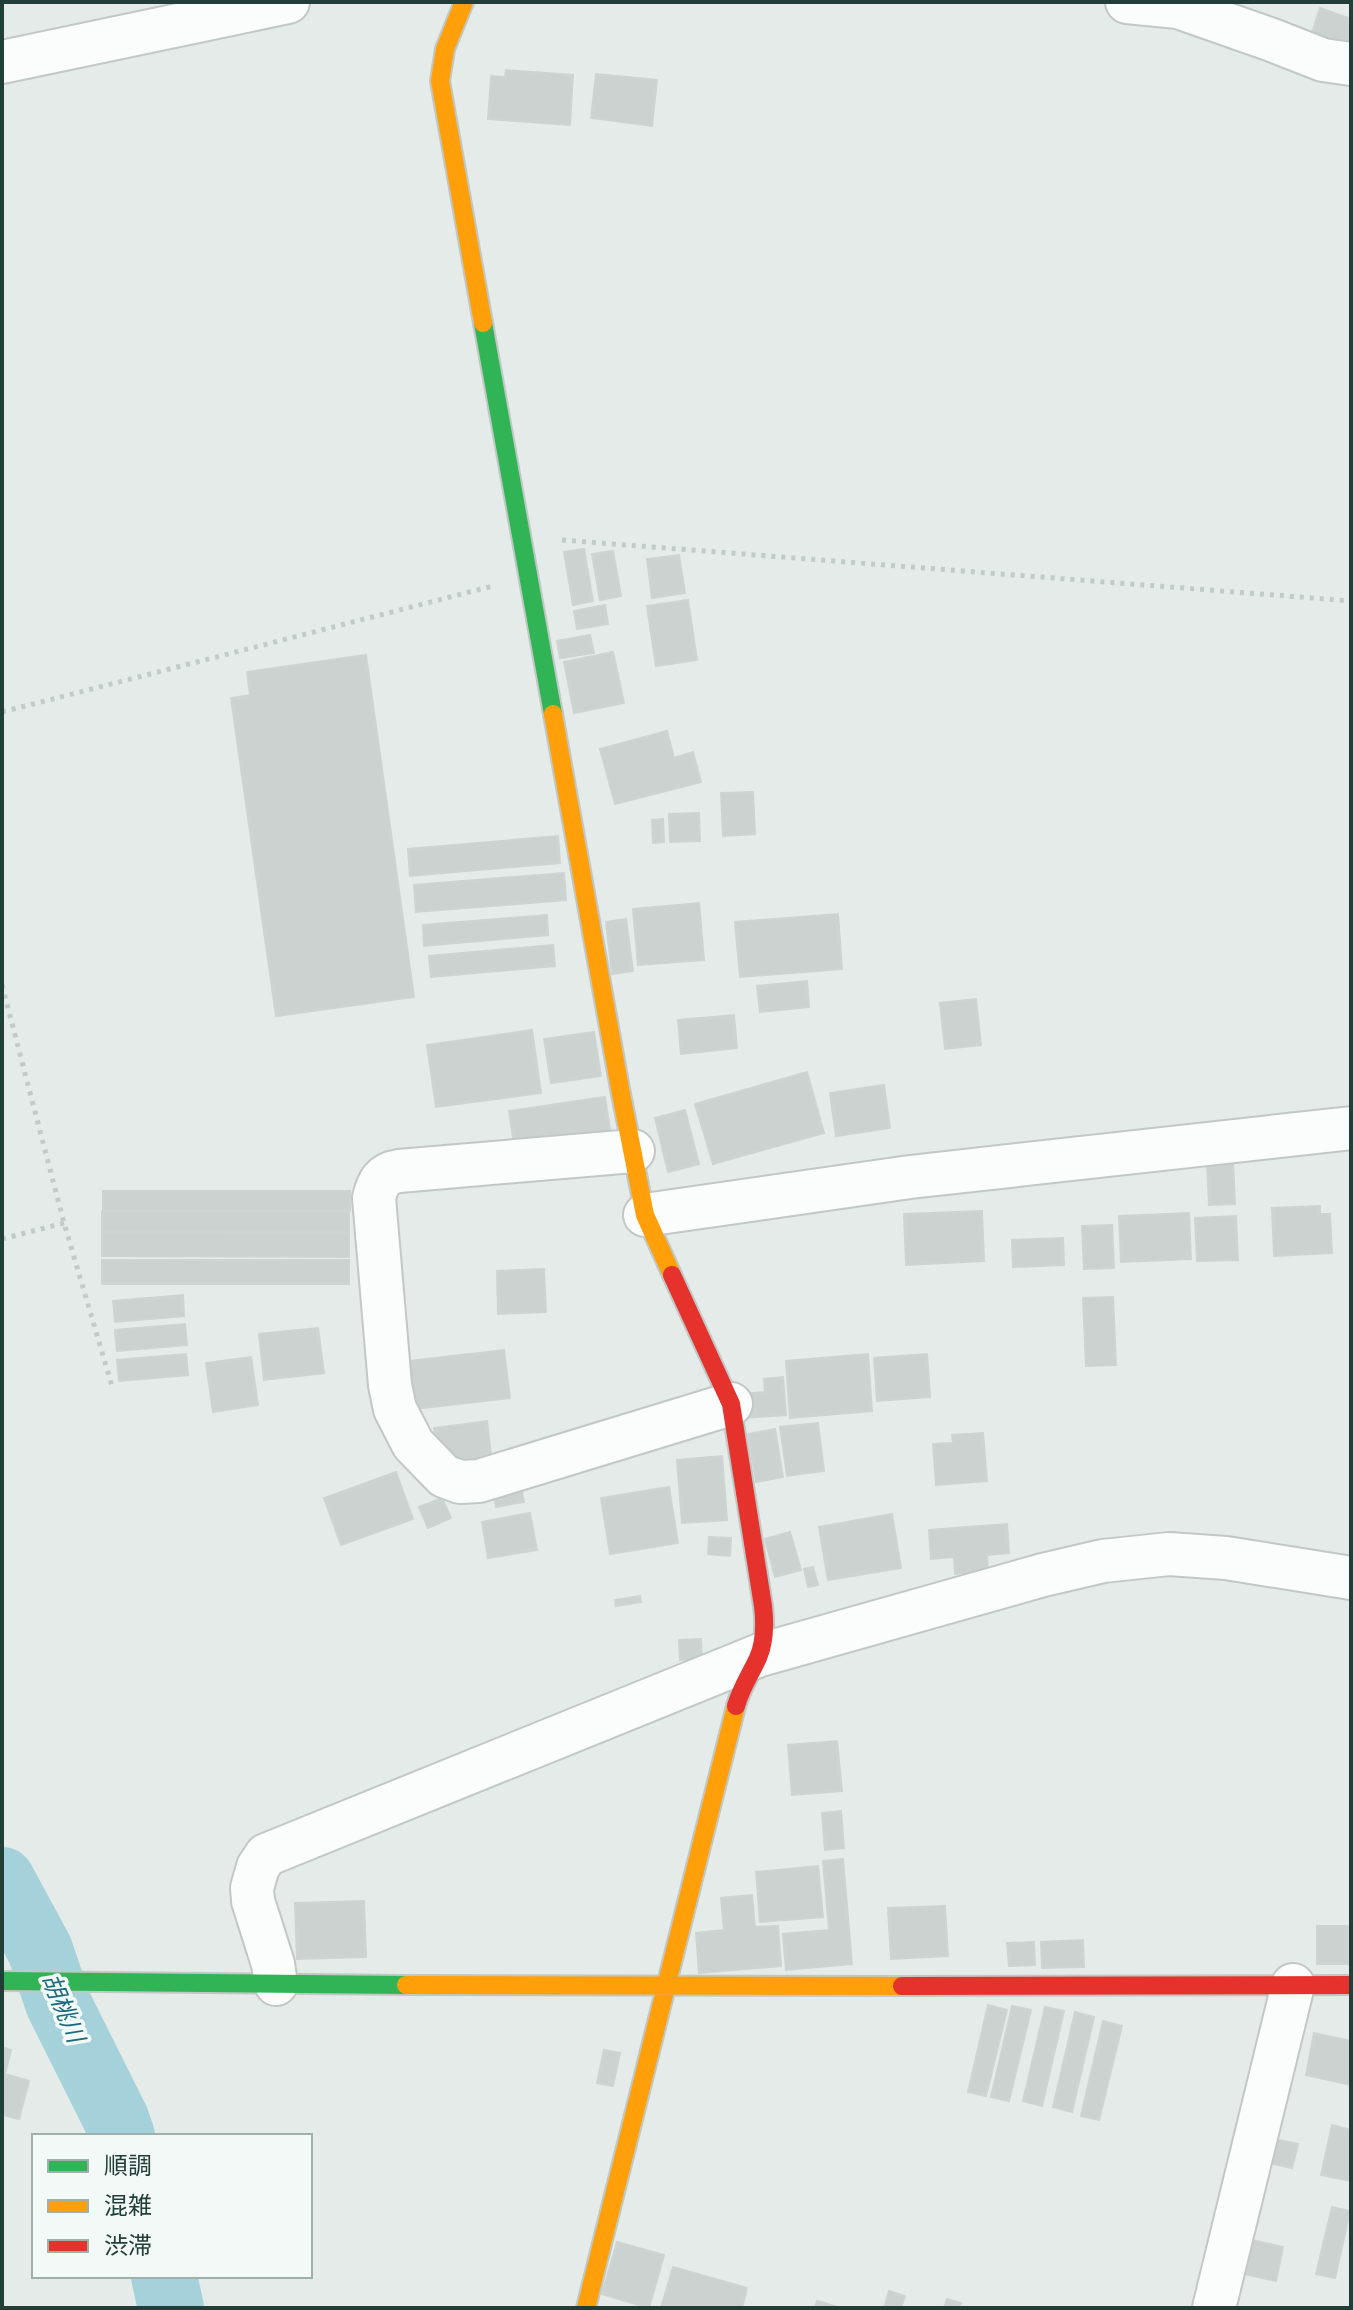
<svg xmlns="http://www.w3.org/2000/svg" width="1353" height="2310" viewBox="0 0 1353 2310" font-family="'Public Sans','Noto Sans JP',sans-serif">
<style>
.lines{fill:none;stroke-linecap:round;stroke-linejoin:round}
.river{stroke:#a5d2da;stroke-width:66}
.building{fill:#ccd2d0;stroke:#ced4d1;stroke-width:2}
.street-casing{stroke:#c2c8c5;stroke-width:46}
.fast-casing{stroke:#c0c8c5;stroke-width:22}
.slow-casing{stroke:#c0c8c5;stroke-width:22}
.jam-casing{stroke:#c0c8c5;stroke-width:22}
.path{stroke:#c1cbc8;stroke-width:5;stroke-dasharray:4 6;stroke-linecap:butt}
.street{stroke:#fbfcfc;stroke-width:42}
.fast{stroke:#30b455;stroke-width:18}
.slow{stroke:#ff9f0a;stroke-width:18}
.jam{stroke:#e5322d;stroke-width:18}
.labels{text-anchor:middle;stroke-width:7;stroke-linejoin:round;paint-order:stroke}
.water-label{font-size:24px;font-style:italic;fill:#196b7e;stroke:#f3f9f6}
</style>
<rect width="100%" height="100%" fill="#e5ebe8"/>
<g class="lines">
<path class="river" d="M 2,1880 L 40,1950 L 58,2003 L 116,2119 L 122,2136
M 164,2276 L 171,2308"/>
</g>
<path class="building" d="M 1320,8 L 1351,19 L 1351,36 L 1348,45 L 1312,33 Z
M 506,70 L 573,75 L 570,125 L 488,119 L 491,76 L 505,77 Z
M 596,74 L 657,80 L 652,126 L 591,118 Z
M 584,549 L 593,601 L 573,605 L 564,552 Z
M 613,551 L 621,596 L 600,600 L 592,554 Z
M 679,555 L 685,593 L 652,598 L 647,559 Z
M 688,600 L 697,660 L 656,666 L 647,606 Z
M 605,605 L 608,624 L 577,629 L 574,611 Z
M 590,635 L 594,653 L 560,658 L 557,641 Z
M 613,652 L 624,703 L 574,713 L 564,662 Z
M 366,655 L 414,997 L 276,1016 L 231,698 L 250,695 L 247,672 Z
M 667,731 L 674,758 L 693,752 L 701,782 L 615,804 L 600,749 Z
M 753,792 L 755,834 L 723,836 L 721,793 Z
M 699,813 L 700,841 L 670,842 L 669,814 Z
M 663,819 L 664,842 L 653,843 L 652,820 Z
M 558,836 L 560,863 L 410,876 L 408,849 Z
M 564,873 L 566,900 L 416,912 L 414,885 Z
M 699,903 L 704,960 L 638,965 L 633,909 Z
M 838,914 L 842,969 L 740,977 L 735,922 Z
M 547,915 L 548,935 L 424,946 L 423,925 Z
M 626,919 L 633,971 L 612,974 L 606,922 Z
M 553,945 L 555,966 L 431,977 L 429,956 Z
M 807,981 L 809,1007 L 760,1012 L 757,986 Z
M 976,999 L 981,1045 L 945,1049 L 940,1003 Z
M 734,1015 L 737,1048 L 681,1054 L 678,1020 Z
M 532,1030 L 541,1093 L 436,1107 L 427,1045 Z
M 594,1032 L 601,1076 L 551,1083 L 544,1039 Z
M 807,1072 L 824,1133 L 713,1164 L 695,1104 Z
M 884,1085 L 890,1128 L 836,1136 L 830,1093 Z
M 605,1097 L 612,1142 L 516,1157 L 509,1111 Z
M 685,1110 L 699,1164 L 668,1172 L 655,1118 Z
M 1233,1161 L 1235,1204 L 1209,1205 L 1207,1162 Z
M 103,1191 L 350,1191 L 350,1211 L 103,1211 Z
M 1320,1206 L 1320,1214 L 1330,1214 L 1332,1253 L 1274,1256 L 1272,1208 Z
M 982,1211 L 984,1261 L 906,1265 L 904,1214 Z
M 102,1212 L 349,1212 L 349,1232 L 102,1232 Z
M 1189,1213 L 1191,1259 L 1121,1262 L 1119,1216 Z
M 1236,1216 L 1238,1260 L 1197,1261 L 1195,1218 Z
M 1112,1225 L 1114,1268 L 1084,1269 L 1082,1226 Z
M 102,1233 L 349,1234 L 349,1257 L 102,1256 Z
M 1063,1238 L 1064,1265 L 1013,1267 L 1012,1240 Z
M 102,1260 L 349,1260 L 349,1284 L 102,1284 Z
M 544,1269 L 546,1312 L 498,1314 L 497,1271 Z
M 183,1295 L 184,1316 L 115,1322 L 113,1301 Z
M 1113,1297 L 1116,1365 L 1086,1366 L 1083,1298 Z
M 185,1324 L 187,1345 L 117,1351 L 115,1330 Z
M 318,1328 L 324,1373 L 264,1380 L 259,1334 Z
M 504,1350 L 510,1398 L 407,1410 L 401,1362 Z
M 186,1354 L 188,1375 L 119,1381 L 117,1360 Z
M 868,1354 L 872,1411 L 790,1418 L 786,1361 Z
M 927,1354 L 930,1397 L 877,1401 L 874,1358 Z
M 251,1357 L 258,1405 L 213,1412 L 206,1363 Z
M 783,1377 L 786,1415 L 743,1418 L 741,1394 L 765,1392 L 764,1379 Z
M 487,1421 L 491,1455 L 439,1463 L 434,1428 Z
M 818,1423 L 824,1471 L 787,1476 L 780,1427 Z
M 775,1429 L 783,1477 L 756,1482 L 748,1434 Z
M 983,1433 L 987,1481 L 936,1485 L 933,1444 L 953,1443 L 952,1435 Z
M 722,1456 L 727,1520 L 682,1523 L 677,1460 Z
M 396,1472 L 413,1519 L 341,1545 L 324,1498 Z
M 520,1483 L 524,1502 L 496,1507 L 493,1489 Z
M 669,1487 L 678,1543 L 610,1554 L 601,1498 Z
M 442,1498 L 451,1518 L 428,1528 L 419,1507 Z
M 530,1513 L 537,1550 L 488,1558 L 482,1522 Z
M 892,1514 L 901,1568 L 828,1580 L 819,1527 Z
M 1007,1524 L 1009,1553 L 987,1555 L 988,1571 L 955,1574 L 954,1557 L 931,1559 L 929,1530 Z
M 790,1532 L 801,1570 L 775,1577 L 765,1539 Z
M 709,1537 L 731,1538 L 730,1556 L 708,1554 Z
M 813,1567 L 818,1585 L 808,1587 L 804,1569 Z
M 640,1596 L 641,1602 L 616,1606 L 615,1600 Z
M 701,1639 L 702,1659 L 680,1660 L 679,1640 Z
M 837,1741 L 842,1791 L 792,1795 L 788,1745 Z
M 841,1811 L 844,1848 L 825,1850 L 822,1813 Z
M 843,1859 L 852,1964 L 786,1970 L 783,1934 L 829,1930 L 823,1861 Z
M 818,1866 L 823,1917 L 760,1922 L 756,1872 Z
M 752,1895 L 755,1927 L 778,1926 L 781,1966 L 699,1973 L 696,1933 L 724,1930 L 721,1898 Z
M 364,1901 L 366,1957 L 297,1959 L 295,1903 Z
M 945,1906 L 948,1956 L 891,1959 L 888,1908 Z
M 1317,1926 L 1348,1926 L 1348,1964 L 1317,1964 Z
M 1083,1940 L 1084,1967 L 1042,1968 L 1041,1942 Z
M 1034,1942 L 1035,1965 L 1009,1966 L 1007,1943 Z
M 988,2005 L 1007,2010 L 986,2096 L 968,2092 Z
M 1012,2006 L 1031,2010 L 1009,2101 L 991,2097 Z
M 1045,2007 L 1064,2011 L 1042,2106 L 1023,2101 Z
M 1075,2012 L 1094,2017 L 1072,2112 L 1053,2107 Z
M 1103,2021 L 1122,2026 L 1099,2120 L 1081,2116 Z
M 1314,2033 L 1351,2041 L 1351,2085 L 1306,2075 Z
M 2,2047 L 11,2050 L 5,2074 L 29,2081 L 19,2119 L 2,2115 Z
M 604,2050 L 620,2053 L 613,2086 L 597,2083 Z
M 1332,2125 L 1351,2130 L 1351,2181 L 1321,2175 Z
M 1269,2138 L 1298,2144 L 1292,2168 L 1264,2162 Z
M 1332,2207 L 1350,2211 L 1335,2278 L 1316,2274 Z
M 1247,2239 L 1283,2247 L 1276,2281 L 1240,2273 Z
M 617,2242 L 664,2255 L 649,2308 L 602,2294 Z
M 673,2267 L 747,2288 L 742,2308 L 661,2308 Z
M 889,2291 L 905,2296 L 901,2308 L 884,2308 Z
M 947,2299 L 961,2303 L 959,2308 L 944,2308 Z
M 817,2301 L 841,2308 L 815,2308 Z"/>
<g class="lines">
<defs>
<path id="street" d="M 1127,2 L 1178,7 L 1272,40 L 1323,60 L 1351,64
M 2,62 L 288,2
M 633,1151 L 399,1171 C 382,1174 378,1182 374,1198 L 390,1385 L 395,1409 L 413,1444 L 444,1476 L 460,1482 L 479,1481 L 731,1404
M 645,1215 L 910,1177 L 1351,1128
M 276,1984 L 273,1964 L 253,1901 L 252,1888 L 258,1867 L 266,1855 L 760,1655 L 1043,1575 L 1103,1561 L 1169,1554 L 1226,1558 L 1351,1578
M 1214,2308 L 1293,1985"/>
<path id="fast" d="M 483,323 L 553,714
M 2,1981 L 406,1985"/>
<path id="slow" d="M 464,2 L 445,49 L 440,81 L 483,323
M 553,714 L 620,1089 L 645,1215 L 672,1275
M 406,1985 L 902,1986
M 586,2308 L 736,1706"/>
<path id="jam" d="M 672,1275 L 731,1404 L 763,1606 C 765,1623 765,1642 758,1658 C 750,1675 741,1688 736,1706
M 902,1986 L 1351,1985"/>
</defs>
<use href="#street" class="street-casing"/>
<use href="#fast" class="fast-casing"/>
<use href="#slow" class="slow-casing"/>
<use href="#jam" class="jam-casing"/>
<path class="path" d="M 562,540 L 1351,601
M 2,712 L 493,586
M 2,985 L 64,1223 L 112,1386
M 2,1239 L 64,1223"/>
<use href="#street" class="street"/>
<use href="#fast" class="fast"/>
<use href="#slow" class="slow"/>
<use href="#jam" class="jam"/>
</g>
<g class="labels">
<g class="water-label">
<text transform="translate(63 2008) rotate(67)" y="8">胡桃川</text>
</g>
</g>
<rect width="1353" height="2310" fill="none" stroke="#213f38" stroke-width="8"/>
<rect x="32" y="2134" width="280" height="144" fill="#f3f9f6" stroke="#9fafaa" stroke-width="2"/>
<rect x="48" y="2160" width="40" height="12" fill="#30b455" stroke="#9fafaa" stroke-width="2"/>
<text x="104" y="2174" font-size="24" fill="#213f38">順調</text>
<rect x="48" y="2200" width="40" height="12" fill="#ff9f0a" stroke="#9fafaa" stroke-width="2"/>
<text x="104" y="2214" font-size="24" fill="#213f38">混雑</text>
<rect x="48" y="2240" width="40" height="12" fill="#e5322d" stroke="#9fafaa" stroke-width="2"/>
<text x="104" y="2254" font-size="24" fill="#213f38">渋滞</text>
</svg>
